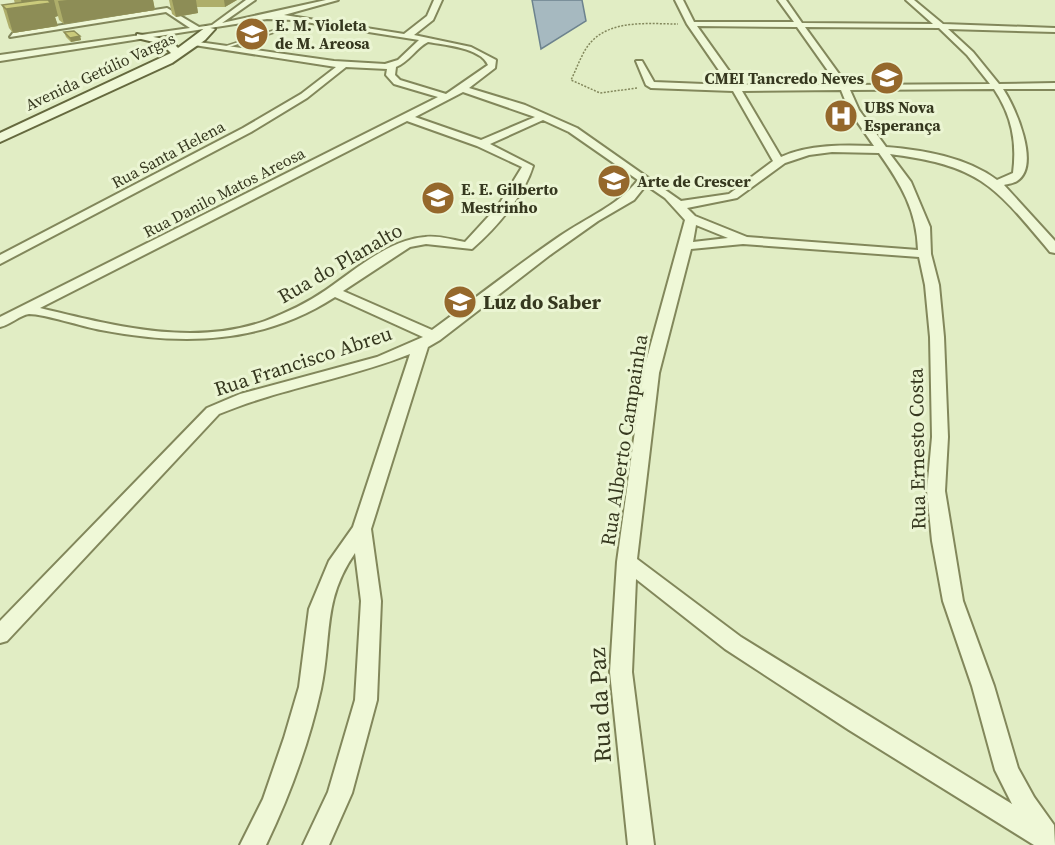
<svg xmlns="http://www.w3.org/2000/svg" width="1055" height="845" viewBox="0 0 1055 845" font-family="'Source Serif 4',serif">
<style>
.water{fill:#a6b9c0;stroke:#6d838e;stroke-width:1.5}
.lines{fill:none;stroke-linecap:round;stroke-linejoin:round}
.lane-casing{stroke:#82875b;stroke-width:3}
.street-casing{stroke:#82875b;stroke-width:4}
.secondary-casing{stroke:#65693e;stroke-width:4}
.path{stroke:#82875b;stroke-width:1.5;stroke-dasharray:2 1.5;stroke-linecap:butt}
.lane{fill:#eff8d7;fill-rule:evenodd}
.street{fill:#eff8d7;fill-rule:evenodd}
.secondary{fill:#eff8d7;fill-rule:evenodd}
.wall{fill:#aeae6a}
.shaded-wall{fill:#8d8d56}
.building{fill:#caca7b;stroke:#8d8d56;stroke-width:1.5}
.labels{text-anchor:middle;stroke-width:6;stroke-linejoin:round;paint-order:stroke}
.far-poi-label{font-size:16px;font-weight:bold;fill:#36381f;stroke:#ebf5d3;text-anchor:start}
.far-street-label{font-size:16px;fill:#36381f;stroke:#ebf5d3}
.street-label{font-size:20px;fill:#36381f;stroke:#ebf5d3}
.poi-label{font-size:20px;font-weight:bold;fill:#36381f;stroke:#ebf5d3;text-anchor:start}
.near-street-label{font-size:24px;fill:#36381f;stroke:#ebf5d3}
</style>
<rect width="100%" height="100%" fill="#e1edc4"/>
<path class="water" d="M 532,0 L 582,0 L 586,21 L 541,49 Z"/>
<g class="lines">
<defs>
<path id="lane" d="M 275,30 L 278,31 L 223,49 L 220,48 Z"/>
<path id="street" d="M 246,0 L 255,0 L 222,23 L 326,0 L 338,0 L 284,15 L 404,34 L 427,16 L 434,0 L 442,0 L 433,20 L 414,35 L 471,47 L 496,60 L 495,68 L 469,88 L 525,105 L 577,128 L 681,201 L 729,194 L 773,161 L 733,91 L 651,88 L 646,85 L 636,61 L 642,61 L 654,82 L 729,85 L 687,24 L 675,0 L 683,0 L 694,22 L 794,22 L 778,0 L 786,0 L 802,23 L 933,24 L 906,0 L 914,0 L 943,24 L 1055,28 L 1055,32 L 948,29 L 973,52 L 999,84 L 1055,83 L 1055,89 L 1003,89 C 1015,106 1041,166 1017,181 C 1014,183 1008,184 1004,185 L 1055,241 L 1055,253 L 1050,252 C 994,185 981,166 890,154 L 911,182 L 930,227 L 931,254 L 939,285 L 944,337 L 948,437 L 945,491 L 963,601 L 994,686 L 1018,768 L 1034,797 L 1054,825 L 1055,845 L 1034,845 L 849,730 L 725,649 L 636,579 L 632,672 L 654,845 L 628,845 L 610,672 L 617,562 L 643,373 L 685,220 L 665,198 L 646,185 L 634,200 L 598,221 L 550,255 L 440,340 L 428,347 L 371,529 L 381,601 L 377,700 L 352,793 L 329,845 L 303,845 L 328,792 L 355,700 L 361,601 L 355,553 C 322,600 332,638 321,689 C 309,743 290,795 266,845 L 240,845 L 263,799 L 284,738 L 299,687 L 309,609 L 329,561 L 353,527 L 410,354 C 348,379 281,388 219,414 L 7,641 L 0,643 L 0,621 L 207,408 L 240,394 L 377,357 L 423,337 L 335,297 C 262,344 184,346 101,330 C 84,327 44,314 29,314 C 20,315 10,325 0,327 L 0,317 L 438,97 L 394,84 L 386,75 L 387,69 L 346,67 L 307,98 L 251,132 L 0,264 L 0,255 L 243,128 L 301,94 L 336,67 L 194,45 L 191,41 L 334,61 L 385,64 L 398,60 L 419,40 L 293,20 L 267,19 L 0,61 L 0,55 L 190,28 L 166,12 L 10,37 L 13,33 L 167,8 L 199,27 L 212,25 ZM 697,26 L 797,27 L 838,85 L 739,85 ZM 805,27 L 939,28 L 967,55 L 990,84 L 847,85 ZM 428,42 C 445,45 481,48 488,65 L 446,94 L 400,80 L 395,75 L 396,67 C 409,62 416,48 428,42 ZM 994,89 C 1012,116 1017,142 1013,173 L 997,180 C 966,157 923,150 886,147 L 859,110 L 850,90 ZM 841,90 L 849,110 L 874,146 C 844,145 809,144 781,157 L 742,91 ZM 463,92 L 535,117 L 481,140 L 415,117 ZM 543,120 L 569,132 L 638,180 C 619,205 586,218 560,236 C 516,266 474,299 432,330 L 343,291 L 410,247 L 426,244 L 472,249 C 496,228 524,196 533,166 L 490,144 ZM 407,121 L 477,146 L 522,167 L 498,206 L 465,242 C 453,240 437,235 425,237 C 388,240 355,270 326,290 C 307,303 286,313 265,321 C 192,347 111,325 40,308 ZM 832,152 L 879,153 C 901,184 917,211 918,250 L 747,237 L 695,216 L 687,208 L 737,198 L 785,163 L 809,155 ZM 696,225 L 728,238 L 693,242 ZM 743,244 L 919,257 L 925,285 L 930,337 L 932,437 L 927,491 L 932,541 L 943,601 L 972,686 L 995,770 L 1012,804 L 741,637 L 637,559 L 659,373 L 691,249 Z"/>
<path id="secondary" d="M 206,27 L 215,29 L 205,40 L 172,63 L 0,142 L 0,133 L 171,53 L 162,44 L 137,38 L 137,34 L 170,40 L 178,48 Z"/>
</defs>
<use href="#lane" class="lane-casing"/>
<use href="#street" class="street-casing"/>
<use href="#secondary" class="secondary-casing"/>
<path class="path" d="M 637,88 L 600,93 L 571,80 C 577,68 582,52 591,42 C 612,19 650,24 678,24"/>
<use href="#lane" class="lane"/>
<use href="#street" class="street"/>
<use href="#secondary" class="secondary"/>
</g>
<path class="wall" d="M 14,0 L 153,0 L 155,10 L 64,24 L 59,20 L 58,16 L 55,17 L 58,26 L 13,33 L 9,28 L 2,5 L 15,4 Z
M 169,0 L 237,0 L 225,7 L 197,7 L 198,13 L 176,17 L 172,14 Z
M 64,32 L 80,36 L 81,40 L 71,42 L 66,37 Z"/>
<path class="shaded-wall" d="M 21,0 L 54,0 L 58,16 L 55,17 L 58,26 L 13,33 L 6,9 L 23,7 Z
M 67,0 L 153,0 L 155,10 L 64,24 L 58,1 Z
M 172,0 L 196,0 L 198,13 L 176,17 Z
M 224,0 L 237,0 L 225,7 Z
M 80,36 L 81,40 L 71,42 L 70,38 Z"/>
<path class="building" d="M 39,0 L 48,0 L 51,3 L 6,9 L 2,5 Z
M 74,31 L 80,36 L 70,38 L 64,32 Z"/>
<defs>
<symbol id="school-disc" viewBox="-11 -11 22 22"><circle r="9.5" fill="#95682c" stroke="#ebf5d3"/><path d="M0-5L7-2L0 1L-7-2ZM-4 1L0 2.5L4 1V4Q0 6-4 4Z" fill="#fff"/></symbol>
<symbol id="hospital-disc" viewBox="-11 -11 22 22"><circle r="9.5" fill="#95682c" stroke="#ebf5d3"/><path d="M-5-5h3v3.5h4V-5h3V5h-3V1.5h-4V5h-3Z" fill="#fff"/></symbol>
</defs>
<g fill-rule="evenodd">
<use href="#school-disc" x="233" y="15" width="38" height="38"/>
<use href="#school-disc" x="868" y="59" width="38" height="38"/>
<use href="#hospital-disc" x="822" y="97" width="38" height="38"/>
<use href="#school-disc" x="595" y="162" width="38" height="38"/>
<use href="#school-disc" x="419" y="179" width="38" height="38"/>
<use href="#school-disc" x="441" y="283" width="38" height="38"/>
</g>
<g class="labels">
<g class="far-poi-label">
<text x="275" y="31">E. M. Violeta<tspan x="275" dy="18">de M. Areosa</tspan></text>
<text x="864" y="84" text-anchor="end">CMEI Tancredo Neves</text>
<text x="864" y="113">UBS Nova<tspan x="864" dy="18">Esperança</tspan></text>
<text x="637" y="187">Arte de Crescer</text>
<text x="461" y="195">E. E. Gilberto<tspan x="461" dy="18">Mestrinho</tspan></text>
</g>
<g class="far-street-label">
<text transform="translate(100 71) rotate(-25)" y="6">Avenida Getúlio Vargas</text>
<text transform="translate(168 154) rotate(-28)" y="6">Rua Santa Helena</text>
<text transform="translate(224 192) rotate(-27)" y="6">Rua Danilo Matos Areosa</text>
</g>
<g class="street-label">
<text transform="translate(340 263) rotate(-30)" y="7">Rua do Planalto</text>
<text transform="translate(303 361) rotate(-18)" y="7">Rua Francisco Abreu</text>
<text transform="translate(624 440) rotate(-81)" y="7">Rua Alberto Campainha</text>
<text transform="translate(917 449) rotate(-91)" y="7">Rua Ernesto Costa</text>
</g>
<g class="poi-label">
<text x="483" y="309">Luz do Saber</text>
</g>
<g class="near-street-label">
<text transform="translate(600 705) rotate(-93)" y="8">Rua da Paz</text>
</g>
</g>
</svg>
